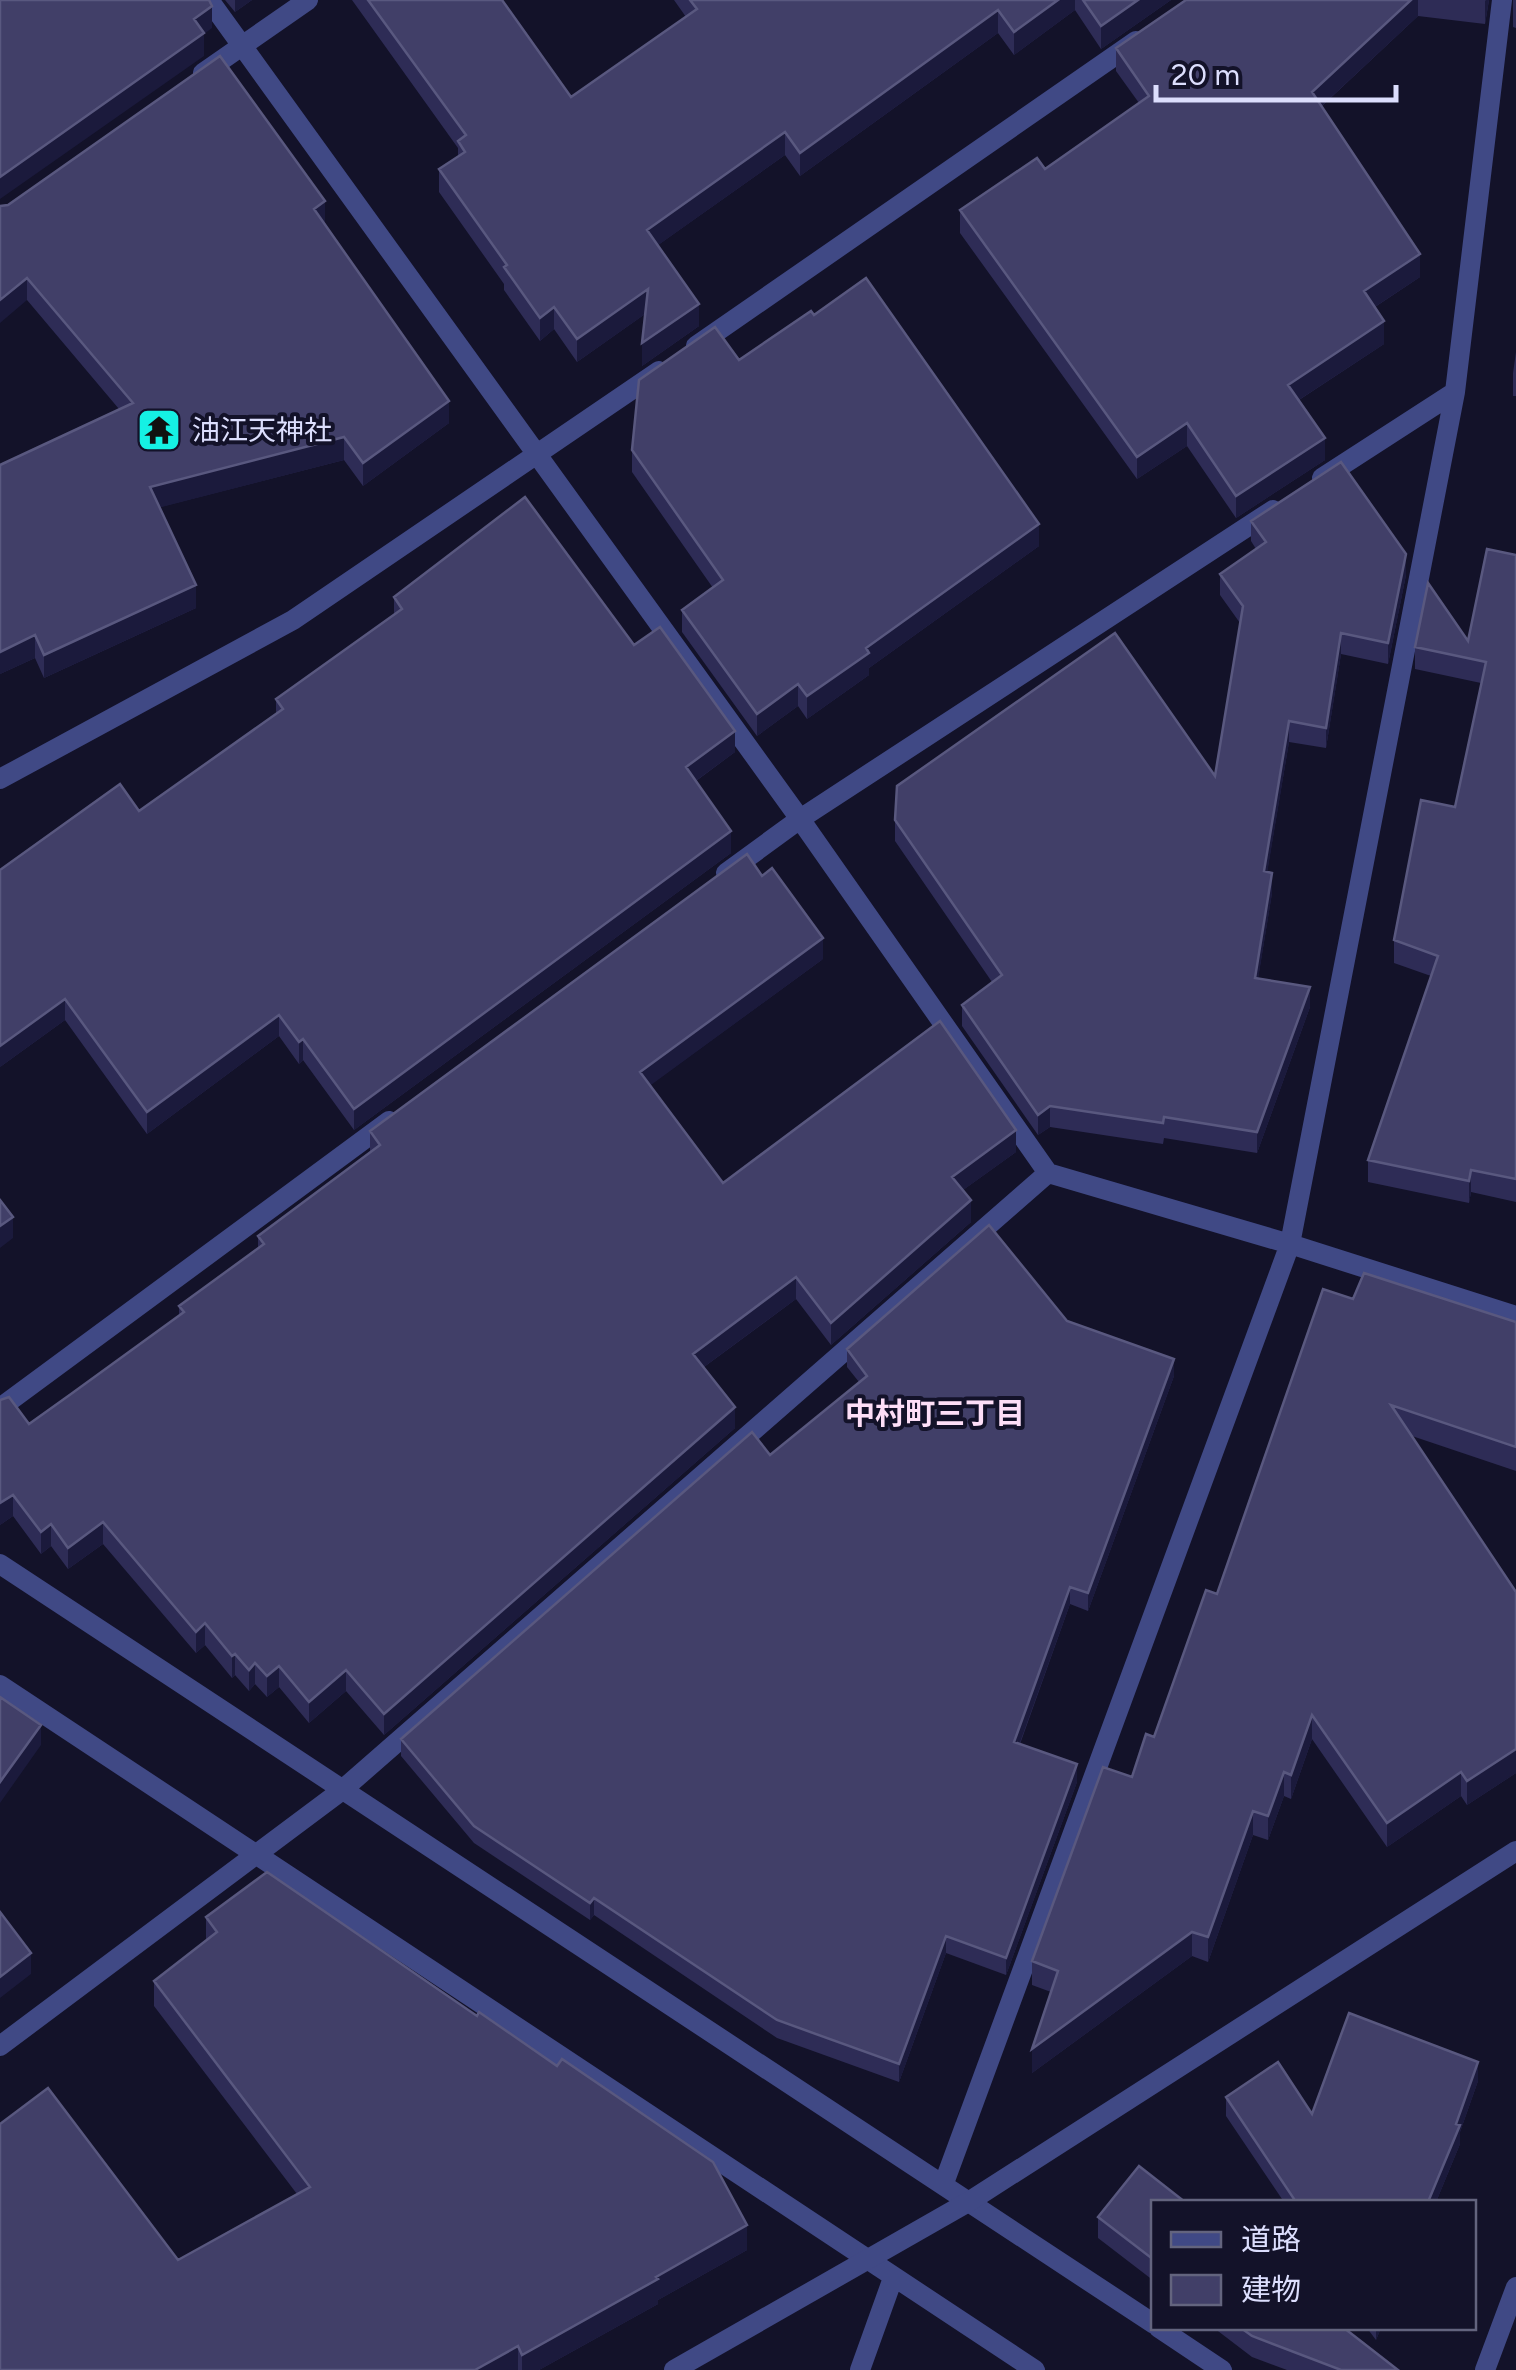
<svg xmlns="http://www.w3.org/2000/svg" width="1516" height="2370" viewBox="0 0 1516 2370" font-family="Figtree,'Noto Sans JP',sans-serif">
<style>
.lines{fill:none;stroke-linecap:round;stroke-linejoin:round}
.minor{stroke:#404985;stroke-width:20}
.tertiary{stroke:#404985;stroke-width:20}
.wall{fill:#2e2c56}
.shaded-wall{fill:#1b1a3c}
.building{fill:#413f68;stroke:#59587f;stroke-width:2.5}
.labels{text-anchor:middle;stroke-width:8;stroke-linejoin:round;paint-order:stroke}
.poi-label{font-size:28px;fill:#dcdefd;stroke:#131229;text-anchor:start}
.neighbourhood-label{font-size:30px;font-weight:bold;fill:#fddef7;stroke:#131229}
</style>
<rect width="100%" height="100%" fill="#131229"/>
<g class="lines">
<path class="minor" d="M 203,73 L 308,0
M 696,346 L 1136,41
M 1322,478 L 1455,392
M 0,779 L 293,620 L 659,371
M 726,873 L 800,819 L 1273,510
M 1048,1173 L 1290,1244 L 1516,1316
M 0,1408 L 389,1121
M 0,1564 L 1154,2324
M 0,1685 L 1035,2370
M 0,2046 L 341,1791 L 1048,1173 L 800,819 L 209,0
M 944,2183 L 1290,1244 L 1455,392 L 1502,0
M 1159,2328 L 1222,2370
M 860,2370 L 893,2278"/>
<path class="tertiary" d="M 674,2370 L 970,2201 L 1516,1851
M 1485,2370 L 1516,2287"/>
</g>
<path class="wall" d="M 225,0 L 252,0 L 235,12 Z
M 352,0 L 502,0 L 571,97 L 686,17 L 674,0 L 1171,0 L 1101,49 L 1075,10 L 1014,55 L 998,33 L 800,176 L 785,155 L 658,245 L 699,326 L 642,366 L 645,314 L 577,362 L 554,329 L 540,341 L 504,290 L 504,284 L 439,192 L 439,169 L 458,157 L 458,148 Z
M 1186,0 L 1489,0 L 1485,24 L 1418,16 L 1322,106 L 1420,277 L 1375,307 L 1384,344 L 1299,400 L 1325,460 L 1236,518 L 1187,446 L 1137,479 L 960,233 L 960,210 L 1045,169 L 1139,103 L 1116,71 L 1116,48 Z
M 1513,0 L 1516,0 L 1516,28 L 1513,27 Z
M 0,206 L 325,224 L 449,423 L 363,486 L 344,460 L 160,507 L 196,608 L 44,678 L 35,658 L 0,674 L 119,409 L 27,300 Z
M 814,315 L 1039,546 L 869,668 L 869,675 L 807,719 L 798,706 L 757,736 L 682,632 L 682,610 L 713,588 L 632,472 L 632,450 L 739,360 Z
M 1516,352 L 1516,396 L 1513,396 L 1513,373 Z
M 1251,521 L 1406,575 L 1388,664 L 1341,654 L 1326,748 L 1289,742 L 1267,872 L 1272,893 L 1258,978 L 1310,1007 L 1257,1153 L 1164,1138 L 1163,1144 L 1050,1127 L 1038,1135 L 962,1026 L 962,1005 L 992,982 L 895,841 L 895,820 L 1215,776 L 1240,623 L 1220,595 L 1220,574 L 1256,549 L 1251,541 Z
M 1516,555 L 1516,1202 L 1471,1192 L 1469,1203 L 1368,1182 L 1368,1160 L 1431,976 L 1394,963 L 1394,940 L 1455,807 L 1481,683 L 1415,669 L 1415,647 L 1468,641 Z
M 394,597 L 634,645 L 735,752 L 696,781 L 731,853 L 354,1130 L 303,1060 L 299,1064 L 279,1036 L 147,1134 L 65,1020 L 0,1067 L 139,811 L 276,714 L 276,699 L 394,615 Z
M 823,959 L 650,1085 L 723,1183 L 1016,1152 L 963,1190 L 971,1222 L 831,1345 L 796,1299 L 704,1367 L 735,1428 L 384,1735 L 346,1691 L 309,1723 L 279,1687 L 267,1697 L 255,1684 L 249,1691 L 235,1675 L 232,1678 L 205,1645 L 196,1653 L 103,1544 L 68,1569 L 51,1546 L 41,1554 L 13,1516 L 0,1525 L 29,1424 L 179,1315 L 179,1306 L 258,1248 L 258,1236 L 370,1153 L 370,1131 Z
M 1353,1299 L 1516,1322 L 1516,1471 L 1412,1436 L 1516,1592 L 1516,1773 L 1467,1805 L 1461,1796 L 1387,1847 L 1312,1739 L 1291,1799 L 1284,1796 L 1268,1840 L 1253,1835 L 1208,1962 L 1192,1956 L 1032,2073 L 1051,1992 L 1032,1985 L 1032,1961 L 1154,1737 L 1217,1594 Z
M 1067,1321 L 1174,1376 L 1088,1611 L 1070,1604 L 1020,1744 L 1077,1782 L 1006,1975 L 946,1953 L 899,2082 L 777,2038 L 594,1915 L 590,1920 L 474,1843 L 401,1756 L 401,1739 L 770,1455 L 859,1382 L 847,1367 L 847,1349 Z
M 206,1917 L 747,2250 L 658,2300 L 658,2304 L 539,2370 L 0,2370 L 178,2260 L 297,2194 L 154,2006 L 154,1981 L 206,1941 Z
M 1478,2081 L 1460,2132 L 1460,2144 L 1436,2202 L 1284,2202 L 1226,2116 L 1226,2097 L 1312,2114 Z
M 1154,2202 L 1154,2281 L 1098,2238 L 1098,2217 Z
M 1214,2328 L 1344,2328 L 1398,2370 L 1287,2370 L 1252,2357 Z
M 1367,2328 L 1381,2328 L 1376,2340 Z"/>
<path class="shaded-wall" d="M 235,0 L 252,0 L 235,12 Z
M 1058,0 L 1075,0 L 1075,10 L 1014,55 L 1014,32 Z
M 1138,0 L 1171,0 L 1101,49 L 1101,26 Z
M 1411,0 L 1418,0 L 1418,16 L 1312,115 L 1312,92 Z
M 1486,0 L 1489,0 L 1485,24 L 1485,1 Z
M 212,6 L 212,28 L 204,34 L 204,56 L 0,199 L 0,177 Z
M 998,10 L 998,33 L 800,176 L 800,153 Z
M 785,132 L 785,155 L 647,253 L 647,230 Z
M 325,201 L 325,224 L 314,232 L 314,209 Z
M 1420,254 L 1420,277 L 1364,314 L 1364,291 Z
M 27,278 L 27,300 L 0,323 L 0,300 Z
M 648,289 L 648,312 L 577,362 L 577,339 Z
M 699,304 L 699,326 L 642,366 L 642,343 Z
M 554,307 L 554,329 L 540,341 L 540,318 Z
M 1384,321 L 1384,344 L 1288,407 L 1288,385 Z
M 449,401 L 449,423 L 363,486 L 363,463 Z
M 1187,423 L 1187,446 L 1137,479 L 1137,457 Z
M 344,437 L 344,460 L 150,510 L 150,487 Z
M 1325,438 L 1325,460 L 1236,518 L 1236,496 Z
M 1039,524 L 1039,546 L 869,668 L 869,675 L 807,719 L 807,696 L 866,648 Z
M 1406,554 L 1406,575 L 1388,664 L 1388,643 Z
M 196,585 L 196,608 L 44,678 L 44,655 Z
M 1341,633 L 1341,654 L 1326,748 L 1326,728 Z
M 35,635 L 35,658 L 0,674 L 0,652 Z
M 798,684 L 798,706 L 757,736 L 757,714 Z
M 1289,721 L 1289,742 L 1264,892 L 1264,871 Z
M 735,731 L 735,752 L 686,788 L 686,767 Z
M 731,831 L 731,853 L 354,1130 L 354,1109 Z
M 1272,873 L 1272,893 L 1255,998 L 1255,978 Z
M 823,938 L 823,959 L 640,1093 L 640,1072 Z
M 1310,987 L 1310,1007 L 1257,1153 L 1257,1132 Z
M 65,999 L 65,1020 L 0,1067 L 0,1046 Z
M 279,1015 L 279,1036 L 147,1134 L 147,1112 Z
M 303,1039 L 303,1060 L 299,1064 L 299,1042 Z
M 1050,1106 L 1050,1127 L 1038,1135 L 1038,1115 Z
M 1016,1130 L 1016,1152 L 952,1198 L 952,1177 Z
M 1471,1170 L 1471,1192 L 1469,1203 L 1469,1181 Z
M 971,1200 L 971,1222 L 831,1345 L 831,1323 Z
M 13,1217 L 13,1238 L 0,1248 L 0,1226 Z
M 796,1277 L 796,1299 L 693,1375 L 693,1354 Z
M 1174,1359 L 1174,1376 L 1088,1611 L 1088,1593 Z
M 735,1407 L 735,1428 L 384,1735 L 384,1714 Z
M 13,1495 L 13,1516 L 0,1525 L 0,1503 Z
M 103,1522 L 103,1544 L 68,1569 L 68,1548 Z
M 51,1524 L 51,1546 L 41,1554 L 41,1532 Z
M 1070,1587 L 1070,1604 L 1014,1759 L 1014,1742 Z
M 205,1623 L 205,1645 L 196,1653 L 196,1632 Z
M 235,1654 L 235,1675 L 232,1678 L 232,1656 Z
M 255,1663 L 255,1684 L 249,1691 L 249,1670 Z
M 279,1666 L 279,1687 L 267,1697 L 267,1676 Z
M 346,1670 L 346,1691 L 309,1723 L 309,1702 Z
M 1312,1715 L 1312,1739 L 1291,1799 L 1291,1775 Z
M 41,1725 L 41,1745 L 0,1803 L 0,1782 Z
M 1516,1749 L 1516,1773 L 1467,1805 L 1467,1781 Z
M 1077,1764 L 1077,1782 L 1006,1975 L 1006,1958 Z
M 1284,1772 L 1284,1796 L 1268,1840 L 1268,1816 Z
M 1461,1772 L 1461,1796 L 1387,1847 L 1387,1823 Z
M 1253,1811 L 1253,1835 L 1208,1962 L 1208,1937 Z
M 594,1898 L 594,1915 L 590,1920 L 590,1903 Z
M 1192,1932 L 1192,1956 L 1032,2073 L 1032,2049 Z
M 946,1936 L 946,1953 L 899,2082 L 899,2064 Z
M 31,1953 L 31,1974 L 0,1998 L 0,1977 Z
M 1478,2062 L 1478,2081 L 1460,2132 L 1460,2144 L 1436,2202 L 1428,2202 Z
M 747,2225 L 747,2250 L 658,2300 L 658,2304 L 539,2370 L 522,2370 L 522,2355 Z
M 1376,2328 L 1381,2328 L 1376,2340 Z
M 518,2346 L 518,2370 L 475,2370 Z"/>
<path class="building" d="M 0,0 L 209,0 L 212,6 L 194,19 L 204,33 L 0,177 Z
M 368,0 L 502,0 L 571,97 L 697,9 L 690,0 L 1058,0 L 1014,32 L 998,10 L 800,153 L 785,132 L 647,230 L 699,304 L 642,343 L 648,289 L 577,339 L 554,307 L 540,318 L 504,267 L 507,265 L 439,169 L 465,152 L 458,141 L 466,135 Z
M 1083,0 L 1138,0 L 1101,26 Z
M 1186,0 L 1411,0 L 1312,92 L 1420,254 L 1364,291 L 1384,321 L 1288,385 L 1325,438 L 1236,496 L 1187,423 L 1137,457 L 960,210 L 1037,158 L 1045,169 L 1149,96 L 1116,48 Z
M 220,56 L 325,201 L 314,209 L 449,401 L 363,463 L 344,437 L 150,487 L 196,585 L 44,655 L 35,635 L 0,652 L 0,465 L 133,403 L 27,278 L 0,300 L 0,206 L 8,205 Z
M 866,278 L 1039,524 L 866,648 L 869,653 L 807,696 L 798,684 L 757,714 L 682,610 L 723,580 L 632,450 L 639,380 L 715,327 L 739,360 L 811,311 L 814,315 Z
M 1341,462 L 1406,554 L 1388,643 L 1341,633 L 1326,728 L 1289,721 L 1264,871 L 1272,873 L 1255,978 L 1310,987 L 1257,1132 L 1164,1117 L 1163,1123 L 1050,1106 L 1038,1115 L 962,1005 L 1002,975 L 895,820 L 897,786 L 1115,633 L 1215,776 L 1243,606 L 1220,574 L 1266,542 L 1251,521 Z
M 525,497 L 634,645 L 660,627 L 735,731 L 686,767 L 731,831 L 354,1109 L 303,1039 L 299,1042 L 279,1015 L 147,1112 L 65,999 L 0,1046 L 0,870 L 120,784 L 139,811 L 283,709 L 276,699 L 402,609 L 394,597 Z
M 1487,549 L 1516,555 L 1516,1179 L 1471,1170 L 1469,1181 L 1368,1160 L 1438,956 L 1394,940 L 1421,800 L 1455,807 L 1486,662 L 1415,647 L 1428,583 L 1468,641 Z
M 747,854 L 762,876 L 772,868 L 823,938 L 640,1072 L 723,1183 L 940,1021 L 1016,1130 L 952,1177 L 971,1200 L 831,1323 L 796,1277 L 693,1354 L 735,1407 L 384,1714 L 346,1670 L 309,1702 L 279,1666 L 267,1676 L 255,1663 L 249,1670 L 235,1654 L 232,1656 L 205,1623 L 196,1632 L 103,1522 L 68,1548 L 51,1524 L 41,1532 L 13,1495 L 0,1503 L 0,1400 L 9,1397 L 29,1424 L 71,1394 L 184,1312 L 179,1306 L 264,1244 L 258,1236 L 380,1145 L 370,1131 Z
M 0,1200 L 13,1217 L 0,1226 Z
M 989,1225 L 1067,1321 L 1174,1359 L 1088,1593 L 1070,1587 L 1014,1742 L 1077,1764 L 1006,1958 L 946,1936 L 899,2064 L 777,2020 L 594,1898 L 590,1903 L 474,1826 L 401,1739 L 752,1432 L 770,1455 L 867,1376 L 847,1349 Z
M 1364,1273 L 1516,1322 L 1516,1447 L 1391,1405 L 1516,1592 L 1516,1749 L 1467,1781 L 1461,1772 L 1387,1823 L 1312,1715 L 1291,1775 L 1284,1772 L 1268,1816 L 1253,1811 L 1208,1937 L 1192,1932 L 1032,2049 L 1058,1971 L 1032,1961 L 1103,1767 L 1132,1777 L 1146,1734 L 1154,1737 L 1206,1590 L 1217,1594 L 1323,1289 L 1353,1299 Z
M 0,1697 L 41,1725 L 0,1782 Z
M 267,1872 L 477,2016 L 479,2012 L 557,2066 L 562,2059 L 713,2162 L 747,2225 L 656,2277 L 658,2279 L 522,2355 L 518,2346 L 475,2370 L 0,2370 L 0,2124 L 48,2088 L 178,2260 L 310,2187 L 154,1981 L 217,1932 L 206,1917 Z
M 0,1912 L 31,1953 L 0,1977 Z
M 1349,2013 L 1478,2062 L 1456,2124 L 1460,2125 L 1428,2202 L 1296,2202 L 1226,2097 L 1278,2062 L 1312,2114 Z
M 1139,2166 L 1185,2202 L 1154,2202 L 1154,2260 L 1098,2217 Z
M 1241,2328 L 1344,2328 L 1398,2370 L 1341,2370 L 1252,2336 Z"/>
<defs>
<symbol id="temple-square" viewBox="-11 -11 22 22"><rect x="-9" y="-9" width="18" height="18" rx="4" fill="#15f1e4" stroke="#131229"/><path d="M0-6L5-2H3V0L6.5 2.5H4V6H1.5V3h-3V6H-4V2.5H-6.5L-3 0V-2H-5Z" fill="#111"/></symbol>
</defs>
<g fill-rule="evenodd">
<use href="#temple-square" x="134" y="405" width="50" height="50"/>
</g>
<g class="labels">
<g class="poi-label">
<text x="192" y="440">油江天神社</text>
</g>
<g class="neighbourhood-label">
<text x="935" y="1424">中村町三丁目</text>
</g>
</g>
<rect x="1151" y="2200" width="325" height="130" fill="#131229" stroke="#63647e" stroke-width="2.5"/>
<rect x="1171" y="2232" width="50" height="15" fill="#404985" stroke="#63647e" stroke-width="2.5"/>
<text x="1241" y="2250" font-size="30" fill="#dcdefd">道路</text>
<rect x="1171" y="2275" width="50" height="30" fill="#413f68" stroke="#63647e" stroke-width="2.5"/>
<text x="1241" y="2300" font-size="30" fill="#dcdefd">建物</text>
<path d="M1156 85v15h240v-15" fill="none" stroke="#dcdefd" stroke-width="5"/>
<text x="1171" y="85" font-size="30" fill="#dcdefd" stroke="#131229" stroke-width="8" paint-order="stroke">20 m</text>
</svg>
